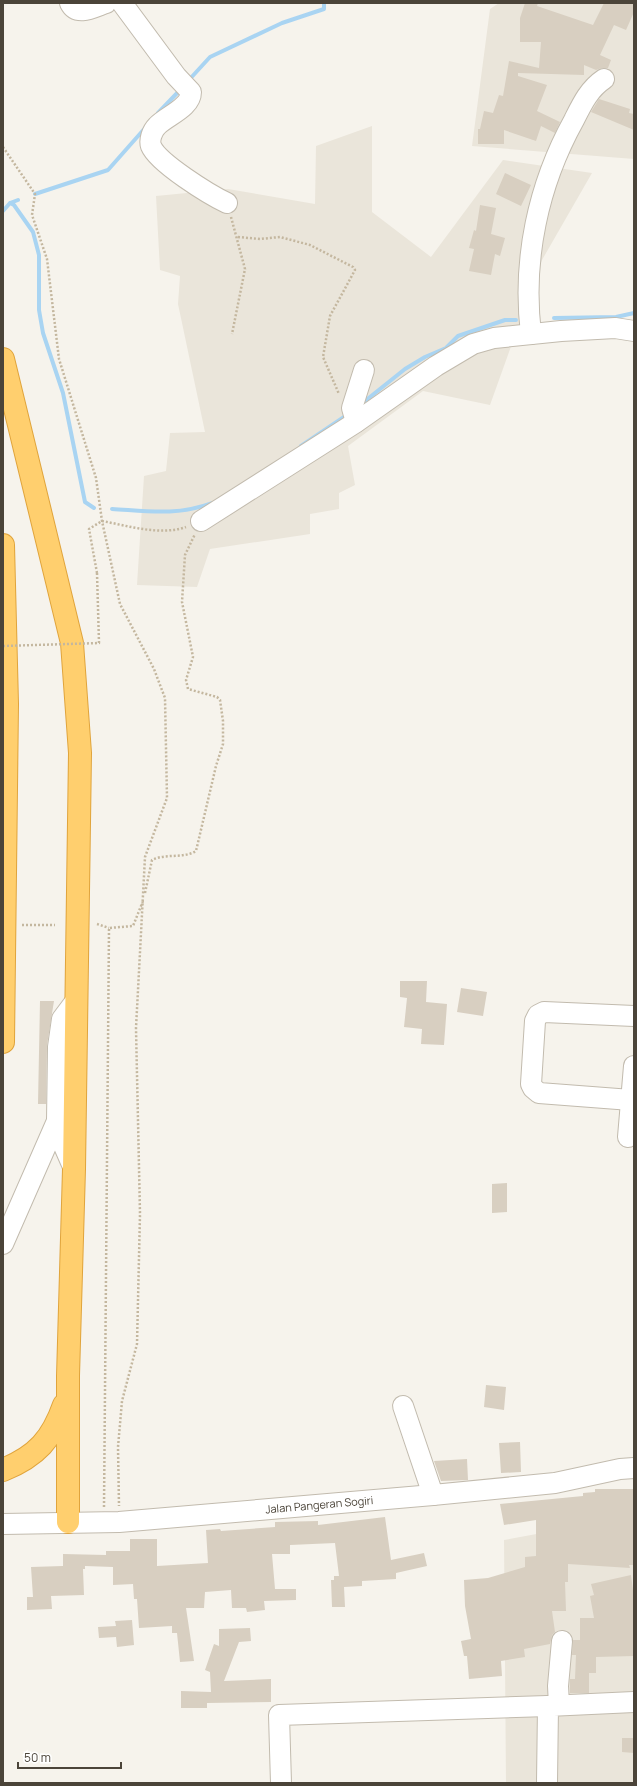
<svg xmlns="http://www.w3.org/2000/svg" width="637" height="1786" viewBox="0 0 637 1786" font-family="Manrope,sans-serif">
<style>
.residential{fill:#eae5da}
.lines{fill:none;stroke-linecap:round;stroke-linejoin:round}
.stream{stroke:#a9d4f2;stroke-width:4}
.building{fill:#d8cfc1}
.minor-casing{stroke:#c2bbae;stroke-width:22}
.highway-casing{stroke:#e0a43c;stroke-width:24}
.path{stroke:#c4b79f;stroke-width:2.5;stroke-dasharray:2 2;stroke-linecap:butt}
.minor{stroke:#fff;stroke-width:20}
.highway{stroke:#ffcf6e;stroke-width:22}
.path-bridge{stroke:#c4b79f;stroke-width:2.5;stroke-dasharray:2 2;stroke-linecap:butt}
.labels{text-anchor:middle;stroke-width:4;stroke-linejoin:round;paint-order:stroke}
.street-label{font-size:11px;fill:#4b4439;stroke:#fff}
</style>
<rect width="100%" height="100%" fill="#f6f3ec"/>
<path class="residential" d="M 499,3 L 634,3 L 634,159 L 472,146 L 490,9 Z
M 372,126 L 372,212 L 431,257 L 503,160 L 592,173 L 542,260 L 490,405 L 423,391 L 348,446 L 355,485 L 339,493 L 339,509 L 310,514 L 310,534 L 210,549 L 197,587 L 137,585 L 144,476 L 166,471 L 170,433 L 205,432 L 178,304 L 180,276 L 160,270 L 156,196 L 228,189 L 315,204 L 316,146 Z
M 634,1516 L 634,1783 L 506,1783 L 504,1540 Z"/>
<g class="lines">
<path class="stream" d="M 188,81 L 210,57 L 282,23 L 324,9 L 324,3
M 158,113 L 181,89
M 35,194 L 108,170 L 146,127
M 10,203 L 14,205 L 33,232 L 39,255 L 39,310 L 43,333 L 63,393 L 85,502 L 94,508
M 3,211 L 10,203 L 18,200
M 554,318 L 616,317 L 634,313
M 360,405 L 405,369 L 425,357 L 446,348 L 458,336 L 505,320 L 516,320
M 301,446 L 347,415
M 112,509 C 147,511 177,516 212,503"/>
</g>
<path class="building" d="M 525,3 L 538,3 L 537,6 L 593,25 L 604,3 L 634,3 L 634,12 L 626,30 L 614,25 L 600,55 L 611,60 L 608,68 L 602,68 L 596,70 L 584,65 L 584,75 L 518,73 L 518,76 L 547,85 L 537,111 L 560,122 L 555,133 L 541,126 L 536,141 L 504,130 L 504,144 L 478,144 L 478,129 L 480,129 L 484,111 L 493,113 L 499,95 L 503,96 L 509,61 L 539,68 L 541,42 L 520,42 L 520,18 Z
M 599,99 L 630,109 L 629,113 L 634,114 L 634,130 L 591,112 Z
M 505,173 L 531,185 L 521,206 L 496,194 Z
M 480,205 L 496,208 L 491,234 L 505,238 L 500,256 L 495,254 L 491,275 L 469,271 L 474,249 L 469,248 L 474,230 L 476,231 Z
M 400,981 L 427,981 L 426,1002 L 447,1004 L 444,1045 L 421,1044 L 422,1029 L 404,1027 L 407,998 L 400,997 Z
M 461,988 L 487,992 L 483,1016 L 457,1012 Z
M 40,1001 L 54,1001 L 47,1045 L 46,1104 L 38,1104 Z
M 507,1183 L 507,1212 L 492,1213 L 492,1184 Z
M 486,1385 L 506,1387 L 504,1410 L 484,1407 Z
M 520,1442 L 521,1472 L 501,1473 L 499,1443 Z
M 467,1459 L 468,1480 L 441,1481 L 434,1461 Z
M 595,1489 L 634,1489 L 634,1565 L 629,1565 L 630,1568 L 568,1564 L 568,1582 L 565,1582 L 566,1611 L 552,1611 L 555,1632 L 552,1635 L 550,1644 L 524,1649 L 525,1657 L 501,1661 L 502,1676 L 469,1679 L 467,1656 L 464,1656 L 461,1641 L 471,1639 L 465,1606 L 464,1580 L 488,1578 L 525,1567 L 525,1557 L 536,1556 L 536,1520 L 504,1525 L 500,1504 L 583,1496 L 583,1493 L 595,1492 Z
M 385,1517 L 391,1560 L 424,1553 L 427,1566 L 396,1573 L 396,1579 L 362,1581 L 362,1586 L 344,1587 L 345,1607 L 332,1607 L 331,1580 L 334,1580 L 334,1576 L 339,1576 L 335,1543 L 290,1545 L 290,1554 L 272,1554 L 275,1589 L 296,1589 L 296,1600 L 264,1601 L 265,1610 L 247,1612 L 246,1608 L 232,1608 L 231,1590 L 205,1592 L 204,1608 L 186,1608 L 194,1661 L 180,1662 L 177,1633 L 172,1633 L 172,1626 L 139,1628 L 137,1599 L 134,1599 L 133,1584 L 113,1585 L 113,1567 L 85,1566 L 85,1569 L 83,1569 L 84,1595 L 51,1596 L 52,1609 L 27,1610 L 27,1597 L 33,1597 L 31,1567 L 63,1566 L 63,1554 L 106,1555 L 106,1551 L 130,1551 L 130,1539 L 157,1539 L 157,1566 L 208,1563 L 206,1530 L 220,1529 L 221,1531 L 275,1527 L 275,1522 L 318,1521 L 318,1525 Z
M 631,1575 L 634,1598 L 634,1656 L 596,1657 L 596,1673 L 589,1673 L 589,1693 L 570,1693 L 570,1679 L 575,1679 L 576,1655 L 572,1655 L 573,1640 L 580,1640 L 580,1618 L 594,1618 L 590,1596 L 594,1595 L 591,1584 Z
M 132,1620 L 134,1645 L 117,1647 L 116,1637 L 99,1638 L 98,1627 L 116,1626 L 115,1621 Z
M 250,1628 L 251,1641 L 239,1642 L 224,1681 L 271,1679 L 271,1702 L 207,1703 L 207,1708 L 181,1708 L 181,1691 L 211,1692 L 210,1672 L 205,1670 L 214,1644 L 219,1646 L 219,1629 Z
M 622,1738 L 634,1738 L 634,1753 L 622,1752 Z"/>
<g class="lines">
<defs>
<g id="minor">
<path d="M 70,3 C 77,17 94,7 106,3"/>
<path d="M 122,3 L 176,76 L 191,92 C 191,108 166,116 157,126 C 152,131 149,140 151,146 C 158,163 210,195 227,203"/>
<path d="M 531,334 C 522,260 538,185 574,120 C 582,104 589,89 604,79"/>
<path d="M 356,422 L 352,408 L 364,370"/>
<path d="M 201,521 L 355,423 L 436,366 L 473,344 L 494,338 L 561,331 L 615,328 L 634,331"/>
<path d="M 631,1100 L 539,1093 L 533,1088 L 531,1084 L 535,1021 L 538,1015 L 544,1012 L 634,1016"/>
<path d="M 628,1137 L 634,1066"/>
<path d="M 74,1169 L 60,1137 L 57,1121 L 58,1047 L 62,1019 L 77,999"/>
<path d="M 3,1244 L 57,1121"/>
<path d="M 403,1406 L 433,1495"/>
<path id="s1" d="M 3,1524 L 119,1522 L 433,1495 L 555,1483 L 620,1469 L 634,1468"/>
<path d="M 559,1705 L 558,1686 L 562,1641"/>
<path d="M 281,1783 L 279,1715 L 548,1706"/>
<path d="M 547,1783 L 548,1706 L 634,1702"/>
</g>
<path id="highway" d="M 3,359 L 72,643 L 80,753 L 74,1169 L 68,1376 L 68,1522
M 3,545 L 7,704 L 3,1042
M 3,1470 C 37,1456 52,1439 64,1405"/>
</defs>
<use href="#minor" class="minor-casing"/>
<use href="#highway" class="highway-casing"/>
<path class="path" d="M 3,147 L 35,194 L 32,215 L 47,259 L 59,359 L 96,478 L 102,521 L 120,604 L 154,669 L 165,698 L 167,798 L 145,857 L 136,1028 L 140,1214 L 137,1344 L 122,1401 L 118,1447 L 119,1506
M 231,217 L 245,269 L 232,334
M 238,237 L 260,239 L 280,237 L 310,245 L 353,267 L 355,270 L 330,316 L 323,357 L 339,394
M 97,573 L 89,529 L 102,521 C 129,526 160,536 186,527
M 145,893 L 152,860 C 166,853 183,859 196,851 L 216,766 L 223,744 L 223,721 L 220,700 L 217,697 L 188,689 L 186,680 L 193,657 L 182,602 L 185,555 L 195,534
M 97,924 L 109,928
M 22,925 L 55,925
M 104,1507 L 109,928 L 133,926 L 143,901"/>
<use href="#minor" class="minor"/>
<use href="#highway" class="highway"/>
<path class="path-bridge" d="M 3,646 L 99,643 L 97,573"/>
</g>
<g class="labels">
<g class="street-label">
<text dy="4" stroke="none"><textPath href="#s1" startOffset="317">Jalan Pangeran Sogiri</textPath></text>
</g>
</g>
<rect width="637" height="1786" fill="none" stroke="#4b4439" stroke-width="8"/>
<path d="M18 1762v6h103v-6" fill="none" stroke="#4b4439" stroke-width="2"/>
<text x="24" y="1762" font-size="12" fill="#4b4439" stroke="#ffffff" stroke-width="3" paint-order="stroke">50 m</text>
</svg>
